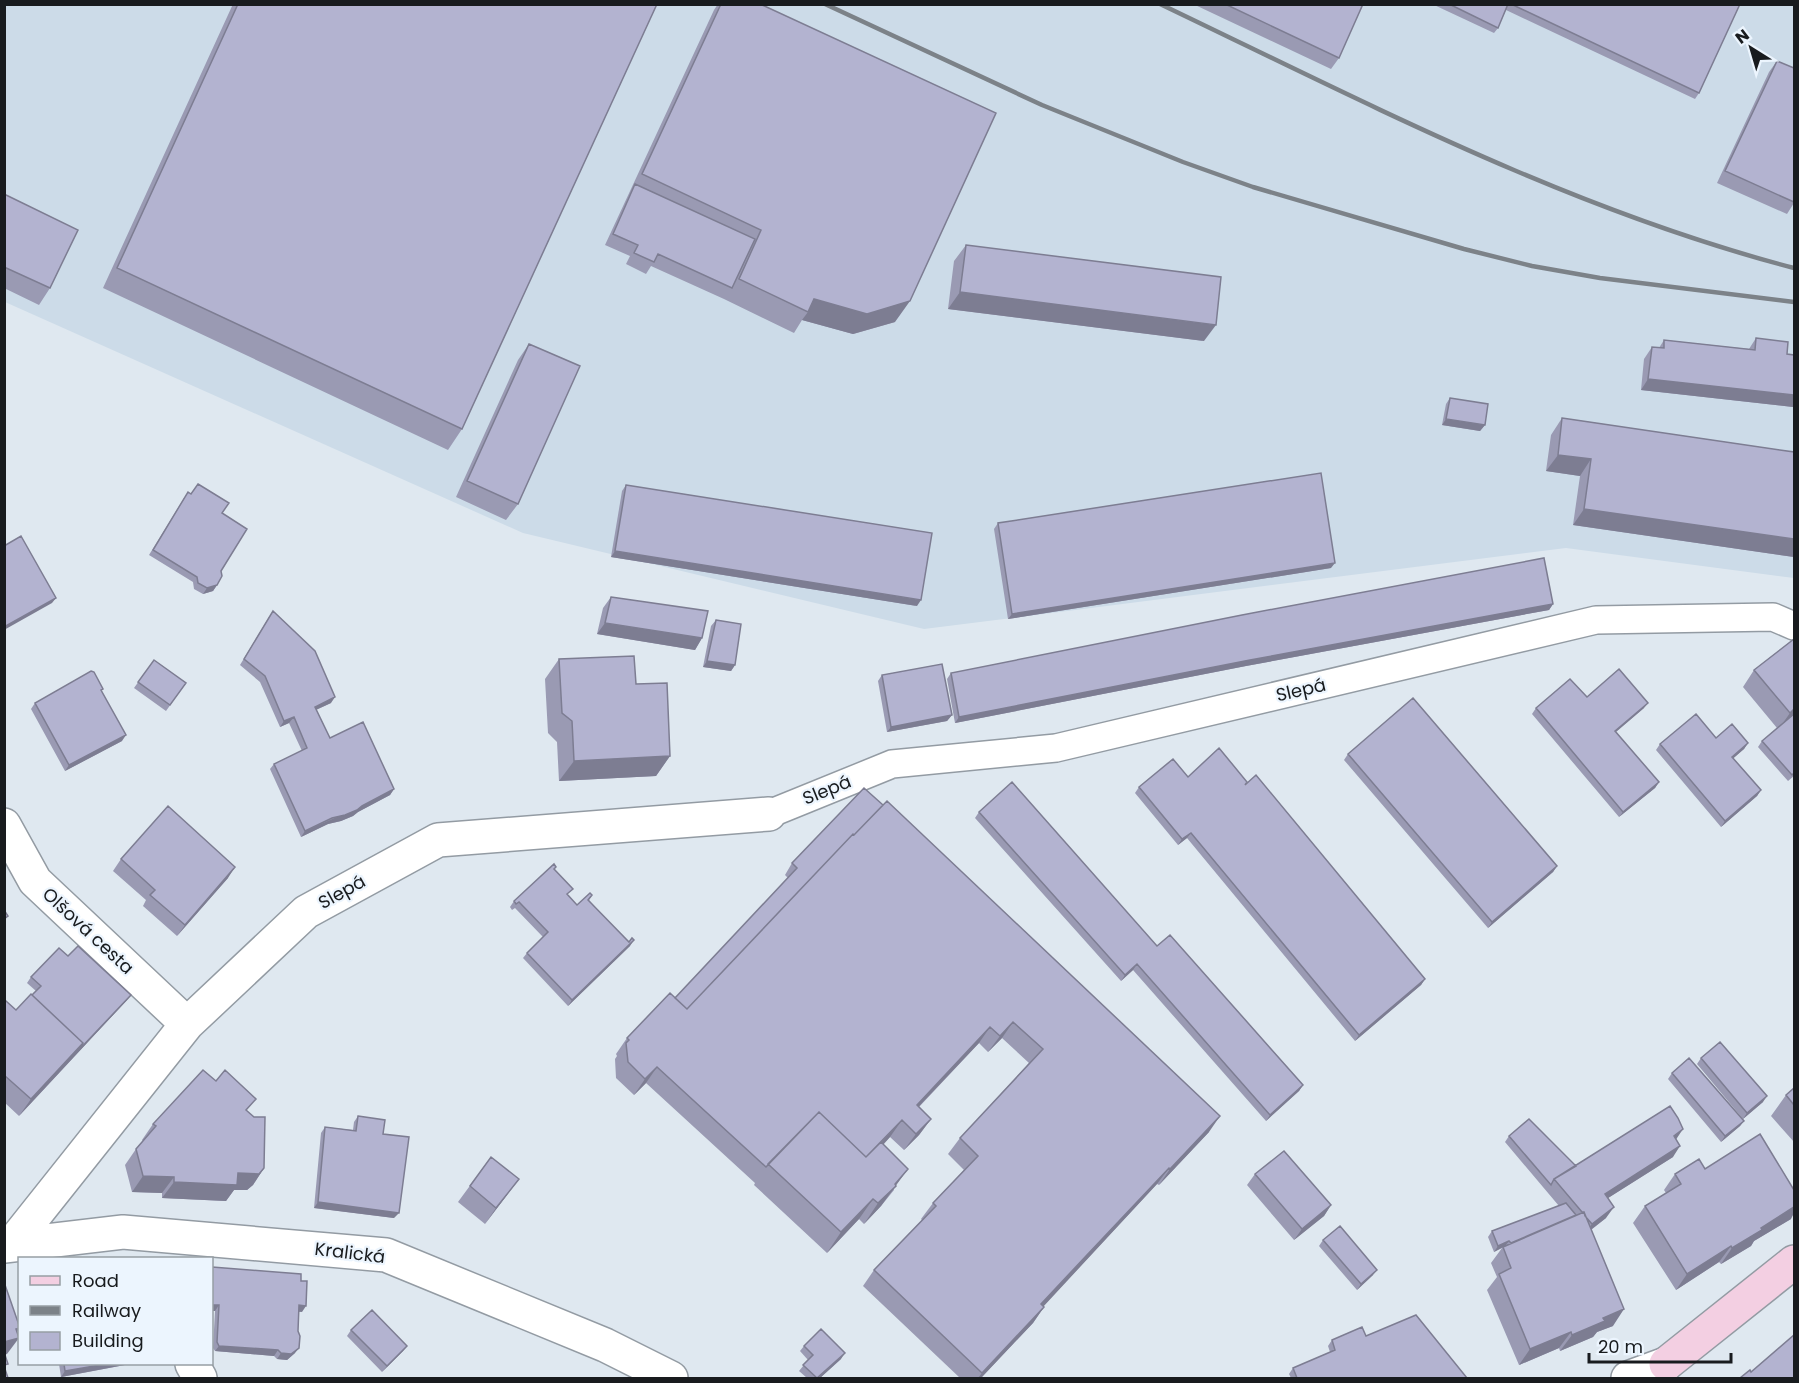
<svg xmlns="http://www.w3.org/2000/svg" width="1799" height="1383" viewBox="0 0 1799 1383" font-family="Poppins,sans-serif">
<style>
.built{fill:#ccdbe8}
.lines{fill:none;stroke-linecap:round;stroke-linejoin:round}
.lane-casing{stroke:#939ba3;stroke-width:30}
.street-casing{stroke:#939ba3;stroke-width:36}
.secondary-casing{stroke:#939ba3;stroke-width:36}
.lane{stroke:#fff;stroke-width:27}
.street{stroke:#fff;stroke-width:33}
.secondary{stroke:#f3cfe2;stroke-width:33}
.rail{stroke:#7c8288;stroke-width:4.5}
.wall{fill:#9a9ab3}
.shaded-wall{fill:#7d7d92}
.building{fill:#b3b3d0;stroke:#7d7d92;stroke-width:1.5}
.labels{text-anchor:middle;stroke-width:4.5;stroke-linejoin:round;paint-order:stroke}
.street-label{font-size:18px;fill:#181b1e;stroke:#ecf5fe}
</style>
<rect width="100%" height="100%" fill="#dfe8f0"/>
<path class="built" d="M 5,5 L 1794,5 L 1794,578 L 1566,548 L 924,629 L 523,533 L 5,302 Z"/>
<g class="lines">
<defs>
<path id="lane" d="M 769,814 L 892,764 L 1056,748 L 1596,620 L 1773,617 L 1794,626"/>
<path id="street" d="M 4,825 L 35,881 L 187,1024
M 12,1244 L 187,1024 L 306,912 L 438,840 L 769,814
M 4,1246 L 123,1232 L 386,1255 L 605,1345 L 671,1378
M 192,1364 L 200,1378
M 1628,1378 L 1666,1364"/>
<path id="secondary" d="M 1666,1364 L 1794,1262"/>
</defs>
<use href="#lane" class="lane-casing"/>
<use href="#street" class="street-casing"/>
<use href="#secondary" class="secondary-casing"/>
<use href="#lane" class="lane"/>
<use href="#street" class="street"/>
<use href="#secondary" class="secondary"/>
<path class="rail" d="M 825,4 L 1042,105 L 1183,162 L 1253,187 L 1464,249 L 1532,266 L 1600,278 L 1794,302
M 1160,4 C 1367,103 1571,210 1794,268"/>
</g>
<path class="wall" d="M 233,4 L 657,4 L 462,429 L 448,450 L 103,288 Z
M 718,4 L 760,4 L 895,322 L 853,334 L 802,320 L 794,333 L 724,299 L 651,266 L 646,274 L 626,264 L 630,256 L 605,245 L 714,10 Z
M 1193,4 L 1363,4 L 1339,58 L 1331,69 Z
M 1432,4 L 1740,4 L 1699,93 L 1695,99 L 1506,10 L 1498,28 L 1494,33 Z
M 1777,61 L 1794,68 L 1794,203 L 1787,214 L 1717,183 L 1769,72 Z
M 4,194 L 50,288 L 39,305 L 4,288 Z
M 966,245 L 1204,341 L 948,309 L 954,261 Z
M 1756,338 L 1787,354 L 1793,407 L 1641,390 L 1644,359 L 1652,347 L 1659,348 L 1664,340 L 1749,349 Z
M 529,344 L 518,504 L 506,520 L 456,497 L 518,360 Z
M 1450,398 L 1485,425 L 1480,431 L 1442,425 L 1446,404 Z
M 1562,418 L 1794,452 L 1794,557 L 1573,525 L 1580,476 L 1546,471 L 1551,435 Z
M 626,485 L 917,606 L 611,557 L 622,491 Z
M 184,498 L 222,513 L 221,571 L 217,585 L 213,591 L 203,594 L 194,589 L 193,582 L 149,555 Z
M 998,523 L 1331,568 L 1008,619 L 994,529 Z
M 611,597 L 702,638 L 695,650 L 597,634 L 603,608 Z
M 1553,604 L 1549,610 L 1246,666 L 955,723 L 947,679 L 951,673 Z
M 269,617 L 331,703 L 316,710 L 330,738 L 394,789 L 390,795 L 358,812 L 353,816 L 341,821 L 328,824 L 301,837 L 270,769 L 274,764 L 302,751 L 289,723 L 280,727 L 260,682 L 240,665 Z
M 716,620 L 735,665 L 731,671 L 703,667 L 711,626 Z
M 1794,639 L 1794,776 L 1788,781 L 1758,747 L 1762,741 L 1777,728 L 1743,687 L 1754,670 Z
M 559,659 L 670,756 L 656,776 L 559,781 L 557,742 L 548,733 L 545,679 Z
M 154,660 L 186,683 L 166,711 L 134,688 Z
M 882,675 L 952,715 L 947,721 L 887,732 L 878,681 Z
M 103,689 L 101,691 L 122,741 L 65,771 L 31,709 L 35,703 Z
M 1587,697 L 1644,708 L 1616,732 L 1659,782 L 1655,788 L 1619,817 L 1532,714 L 1536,708 Z
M 1716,738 L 1748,743 L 1744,749 L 1733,758 L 1761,790 L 1757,796 L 1721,827 L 1656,750 L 1660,744 Z
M 1348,754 L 1557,866 L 1553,872 L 1488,928 L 1344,760 Z
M 1188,777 L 1245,785 L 1425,979 L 1421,985 L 1355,1041 L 1187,838 L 1178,845 L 1135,793 L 1139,787 Z
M 979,812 L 1157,946 L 1303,1085 L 1299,1091 L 1266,1121 L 1133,970 L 1121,981 L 975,818 Z
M 121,859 L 228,878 L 177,936 L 143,906 L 146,900 L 113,871 Z
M 792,863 L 1209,1132 L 1159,1185 L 1157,1184 L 1043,1306 L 1044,1307 L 1033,1323 L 981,1378 L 960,1378 L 863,1286 L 874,1270 L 922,1220 L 921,1219 L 933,1203 L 964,1170 L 948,1154 L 960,1138 L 1029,1063 L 1002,1038 L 988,1052 L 979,1043 L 919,1107 L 931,1119 L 919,1135 L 904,1150 L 890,1137 L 883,1145 L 894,1190 L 881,1206 L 864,1224 L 859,1219 L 827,1253 L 754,1185 L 755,1183 L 646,1083 L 634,1095 L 616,1078 L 615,1059 L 617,1056 L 616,1054 L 627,1038 L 675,998 L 788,878 L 785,875 Z
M 554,870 L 568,895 L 577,905 L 592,895 L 589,900 L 630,946 L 568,1006 L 523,958 L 527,953 L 543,937 L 515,908 L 512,910 L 510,907 L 514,901 Z
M 68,956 L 127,1000 L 19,1116 L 4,1102 L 4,1003 L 16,1010 L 36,991 L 27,983 L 31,977 Z
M 1701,1058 L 1763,1102 L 1743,1119 L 1697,1064 Z
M 1672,1073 L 1744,1121 L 1740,1126 L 1721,1142 L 1668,1079 Z
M 1794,1088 L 1794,1142 L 1771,1116 L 1786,1095 Z
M 247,1111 L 264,1168 L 253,1185 L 247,1190 L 234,1190 L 226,1201 L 162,1198 L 162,1193 L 132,1192 L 125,1165 L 136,1149 L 143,1141 L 142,1140 L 153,1124 Z
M 358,1116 L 383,1134 L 394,1218 L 314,1208 L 321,1133 L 325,1127 L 353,1130 L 354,1122 Z
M 1509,1136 L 1576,1166 L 1676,1139 L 1673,1157 L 1608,1198 L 1606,1218 L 1591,1230 L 1613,1326 L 1597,1332 L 1593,1337 L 1560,1351 L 1559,1348 L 1519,1365 L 1487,1290 L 1497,1277 L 1491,1263 L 1502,1248 L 1494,1252 L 1488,1237 L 1492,1231 L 1559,1206 L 1505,1142 Z
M 491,1157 L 507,1195 L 485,1224 L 458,1202 Z
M 1705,1169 L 1791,1219 L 1754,1241 L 1751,1246 L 1721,1264 L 1719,1262 L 1676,1290 L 1633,1223 L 1645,1206 L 1666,1193 L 1664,1190 L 1675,1174 Z
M 1255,1174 L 1331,1205 L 1324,1216 L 1294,1240 L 1247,1185 Z
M 1323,1240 L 1373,1275 L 1357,1290 L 1319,1246 Z
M 212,1267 L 302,1312 L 299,1312 L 295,1353 L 287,1360 L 277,1359 L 274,1356 L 215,1351 L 213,1348 L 215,1311 Z
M 351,1330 L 407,1346 L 403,1351 L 382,1372 L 347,1336 Z
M 1332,1340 L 1467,1378 L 1291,1378 L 1289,1374 L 1293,1368 L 1330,1352 L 1328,1346 Z
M 804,1346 L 841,1359 L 820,1378 L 807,1378 L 799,1371 L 808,1360 L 800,1351 Z
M 59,1364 L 130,1364 L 61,1377 Z"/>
<path class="shaded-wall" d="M 960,292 L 1216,325 L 1204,341 L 948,309 Z
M 814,299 L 910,301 L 895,322 L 853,334 L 802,320 L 808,312 Z
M 1648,379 L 1794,395 L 1794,405 L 1793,407 L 1641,390 Z
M 1446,419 L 1485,425 L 1480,431 L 1442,425 Z
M 1558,455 L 1591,459 L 1580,476 L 1546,471 Z
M 1584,509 L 1794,539 L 1794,557 L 1573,525 Z
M 615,551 L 921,600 L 917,606 L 611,557 Z
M 1335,563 L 1331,568 L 1008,619 L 1012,614 Z
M 217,585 L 213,591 L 203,594 L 207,588 Z
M 56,598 L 52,603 L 4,630 L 4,627 Z
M 1553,604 L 1549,610 L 1246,666 L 955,723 L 959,717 L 1250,660 Z
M 605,623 L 702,638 L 695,650 L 597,634 Z
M 707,661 L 735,665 L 731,671 L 703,667 Z
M 335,697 L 331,703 L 311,712 L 315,707 Z
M 1648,703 L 1644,708 L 1611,736 L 1615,731 Z
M 1794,709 L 1794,716 L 1778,730 L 1790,713 Z
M 952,715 L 947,721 L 887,732 L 891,727 Z
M 294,717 L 289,723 L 280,727 L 284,721 Z
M 126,735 L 122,741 L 65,771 L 69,765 Z
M 1748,743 L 1744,749 L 1728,763 L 1732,757 Z
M 670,756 L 656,776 L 559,781 L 574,761 Z
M 1659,782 L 1655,788 L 1619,817 L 1623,812 Z
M 394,789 L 390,795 L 358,812 L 353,816 L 341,821 L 328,824 L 301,837 L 305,831 L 362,806 Z
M 1761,790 L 1757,796 L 1721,827 L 1725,821 Z
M 1191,833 L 1187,838 L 1178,845 L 1182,839 Z
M 1557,866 L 1553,872 L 1488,928 L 1492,922 Z
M 235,867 L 228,878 L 177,936 L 185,925 Z
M 634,940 L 630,946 L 568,1006 L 572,1000 Z
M 1137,964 L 1133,970 L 1121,981 L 1125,975 Z
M 1425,979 L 1421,985 L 1355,1041 L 1359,1035 Z
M 131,995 L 127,1000 L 19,1116 L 31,1099 L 83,1043 Z
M 1013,1022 L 1002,1038 L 988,1052 L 1000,1036 Z
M 990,1027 L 979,1043 L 905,1121 L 917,1105 Z
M 657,1067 L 646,1083 L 634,1095 L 645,1079 Z
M 1303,1085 L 1299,1091 L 1266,1121 L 1270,1115 Z
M 1767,1096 L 1763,1102 L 1743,1119 L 1747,1113 Z
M 1220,1116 L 1209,1132 L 1159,1185 L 1170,1169 Z
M 931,1119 L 919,1135 L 904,1150 L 916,1134 Z
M 902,1120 L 890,1137 L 852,1178 L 863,1162 Z
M 1744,1121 L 1740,1126 L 1721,1142 L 1725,1136 Z
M 1683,1129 L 1675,1141 L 1674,1136 Z
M 1680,1146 L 1673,1157 L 1597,1205 L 1605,1194 Z
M 264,1168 L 253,1185 L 247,1190 L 234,1190 L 226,1201 L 162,1198 L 174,1182 L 238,1173 Z
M 1169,1168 L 1157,1184 L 1030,1321 L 1041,1304 Z
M 908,1169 L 881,1206 L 864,1224 L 878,1203 Z
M 143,1176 L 174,1177 L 162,1193 L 132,1192 Z
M 519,1179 L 507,1195 L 485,1224 L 496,1208 Z
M 873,1199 L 859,1219 L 827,1253 L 841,1232 Z
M 318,1202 L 399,1213 L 394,1218 L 314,1208 Z
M 1331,1205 L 1324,1216 L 1294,1240 L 1302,1229 Z
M 1614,1207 L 1606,1218 L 1584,1235 L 1592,1224 Z
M 1794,1207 L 1794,1213 L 1791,1219 L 1754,1241 L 1751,1246 L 1721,1264 L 1732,1248 L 1761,1228 Z
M 1509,1241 L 1505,1246 L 1494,1252 L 1498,1246 Z
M 1731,1246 L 1719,1262 L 1676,1290 L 1687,1274 Z
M 1377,1270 L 1373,1275 L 1357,1290 L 1361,1284 Z
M 212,1305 L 219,1305 L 215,1311 L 212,1311 Z
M 299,1305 L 306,1306 L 302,1312 L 295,1311 Z
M 1044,1307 L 1033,1323 L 981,1378 L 978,1378 L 982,1373 Z
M 1624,1309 L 1613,1326 L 1597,1332 L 1593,1337 L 1560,1351 L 1572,1335 L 1603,1318 Z
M 20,1328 L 11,1340 L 19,1338 L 7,1354 L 4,1355 L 4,1342 L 16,1329 Z
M 1571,1332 L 1559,1348 L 1519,1365 L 1530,1349 Z
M 219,1346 L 278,1350 L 274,1356 L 215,1351 Z
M 407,1346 L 403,1351 L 382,1372 L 387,1366 Z
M 299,1348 L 295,1353 L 287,1360 L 277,1359 L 281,1353 Z
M 845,1353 L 841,1359 L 820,1378 L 818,1378 Z
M 106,1364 L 130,1364 L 61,1377 L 65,1371 Z"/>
<path class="building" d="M 238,4 L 657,4 L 462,429 L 117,268 Z
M 721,4 L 760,4 L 996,113 L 910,301 L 867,314 L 814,299 L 808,312 L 739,279 L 761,230 L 642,174 Z
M 1225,4 L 1363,4 L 1339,58 Z
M 1449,4 L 1508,4 L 1498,28 Z
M 1511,4 L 1740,4 L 1699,93 Z
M 1777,61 L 1794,68 L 1794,202 L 1725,171 Z
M 635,184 L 755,239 L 732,288 L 658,254 L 654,262 L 634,253 L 638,245 L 613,234 Z
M 4,194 L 78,230 L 50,288 L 4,267 Z
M 966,245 L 1221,277 L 1216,325 L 960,292 Z
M 1756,338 L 1788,342 L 1787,354 L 1794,355 L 1794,395 L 1648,379 L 1652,347 L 1664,348 L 1664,340 L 1755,350 Z
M 529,344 L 580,366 L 518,504 L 467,481 Z
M 1450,398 L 1488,404 L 1485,425 L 1446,419 Z
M 1562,418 L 1794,452 L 1794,539 L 1584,509 L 1591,459 L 1558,455 Z
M 1321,473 L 1335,563 L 1012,614 L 998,523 Z
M 198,484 L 229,503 L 222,513 L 247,529 L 221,571 L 222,576 L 217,585 L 207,588 L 198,583 L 197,577 L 153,550 L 188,492 L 191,494 Z
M 626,485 L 932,533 L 921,600 L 615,551 Z
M 21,536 L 56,598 L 4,627 L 4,546 Z
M 1544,558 L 1553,604 L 1250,660 L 959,717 L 951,673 L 1242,615 Z
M 611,597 L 708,611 L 702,638 L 605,623 Z
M 273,611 L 315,651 L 335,697 L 315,707 L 330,738 L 363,722 L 394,789 L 362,806 L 357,810 L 345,815 L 332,818 L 305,831 L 274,764 L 307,748 L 294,717 L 284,721 L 265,676 L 244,659 Z
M 716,620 L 741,624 L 735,665 L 707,661 Z
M 1794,639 L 1794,709 L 1790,713 L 1754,670 Z
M 634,656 L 636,684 L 667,683 L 670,756 L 574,761 L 572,721 L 562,713 L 559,659 Z
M 154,660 L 186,683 L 170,705 L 138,682 Z
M 942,664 L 952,715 L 891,727 L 882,675 Z
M 1619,669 L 1648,703 L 1615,731 L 1659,782 L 1623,812 L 1536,708 L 1570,679 L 1587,697 Z
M 91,671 L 94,672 L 103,689 L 101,690 L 126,735 L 69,765 L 35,703 Z
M 1413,698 L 1557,866 L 1492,922 L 1348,754 Z
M 1696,714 L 1716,738 L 1732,724 L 1748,743 L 1732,757 L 1761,790 L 1725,821 L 1660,744 Z
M 1794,714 L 1794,773 L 1792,775 L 1762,741 Z
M 1219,748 L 1247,782 L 1245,785 L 1256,775 L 1425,979 L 1359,1035 L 1191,833 L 1182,839 L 1139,787 L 1173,759 L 1188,777 Z
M 1012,782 L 1157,946 L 1170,935 L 1303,1085 L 1270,1115 L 1137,964 L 1125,975 L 979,812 Z
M 864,788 L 883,805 L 854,835 L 853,834 L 687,1009 L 675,998 L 797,868 L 792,863 Z
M 887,801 L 1220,1116 L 1170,1169 L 1169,1168 L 1086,1256 L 1041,1304 L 1044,1307 L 982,1373 L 874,1270 L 936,1206 L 933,1203 L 978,1156 L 960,1138 L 1043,1049 L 1013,1022 L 1000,1036 L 990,1027 L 917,1105 L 931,1119 L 916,1134 L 902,1120 L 866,1157 L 819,1112 L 766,1167 L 657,1067 L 645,1079 L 628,1062 L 626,1043 L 629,1040 L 627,1038 L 670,993 L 687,1009 L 853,834 L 854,835 Z
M 168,806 L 235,867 L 185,925 L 150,895 L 155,890 L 121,859 Z
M 554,864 L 556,867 L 554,869 L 573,889 L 567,894 L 577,905 L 590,893 L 592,895 L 588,900 L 629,942 L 632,938 L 634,940 L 572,1000 L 527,953 L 548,932 L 519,902 L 516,904 L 514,901 Z
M 4,910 L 8,916 L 4,919 Z
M 78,946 L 131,995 L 76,1053 L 83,1043 L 32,995 L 41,986 L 31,977 L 59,948 L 68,956 Z
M 31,994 L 83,1043 L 31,1099 L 4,1075 L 4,1003 L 6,1001 L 16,1010 Z
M 1720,1042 L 1767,1096 L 1747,1113 L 1701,1058 Z
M 1689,1058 L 1744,1121 L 1725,1136 L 1672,1073 Z
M 203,1070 L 216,1081 L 225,1070 L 256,1099 L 246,1110 L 254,1117 L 265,1117 L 264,1168 L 259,1174 L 238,1173 L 237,1185 L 174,1182 L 174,1177 L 143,1176 L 136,1149 L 156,1126 L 153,1124 Z
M 1794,1088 L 1794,1105 L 1786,1095 Z
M 1670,1106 L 1678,1118 L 1683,1129 L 1674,1136 L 1680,1146 L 1605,1194 L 1614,1207 L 1592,1224 L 1585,1216 L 1584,1212 L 1582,1212 L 1554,1179 Z
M 819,1112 L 866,1157 L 881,1142 L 908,1169 L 895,1184 L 896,1186 L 878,1203 L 873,1199 L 841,1232 L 768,1164 Z
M 358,1116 L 385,1120 L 383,1134 L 409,1137 L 399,1213 L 318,1202 L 325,1127 L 356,1131 Z
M 1529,1119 L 1576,1166 L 1554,1179 L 1551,1185 L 1509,1136 Z
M 1760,1134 L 1794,1190 L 1794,1207 L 1761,1228 L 1762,1230 L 1732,1248 L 1731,1246 L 1687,1274 L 1645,1206 L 1681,1184 L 1675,1174 L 1699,1159 L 1705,1169 Z
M 1284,1151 L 1331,1205 L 1302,1229 L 1255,1174 Z
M 491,1157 L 519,1179 L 496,1208 L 470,1186 Z
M 1566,1203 L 1576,1215 L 1511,1243 L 1509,1241 L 1498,1246 L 1492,1231 Z
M 1584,1212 L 1624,1309 L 1603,1318 L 1605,1321 L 1572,1335 L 1571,1332 L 1530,1349 L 1499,1274 L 1511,1268 L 1503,1247 Z
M 1340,1226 L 1377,1270 L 1361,1284 L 1323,1240 Z
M 212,1267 L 301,1274 L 301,1281 L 307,1281 L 306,1306 L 299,1305 L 298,1331 L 300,1336 L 299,1348 L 291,1354 L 281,1353 L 278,1350 L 219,1346 L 217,1342 L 219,1305 L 212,1305 Z
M 4,1282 L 20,1328 L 16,1329 L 19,1338 L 4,1342 Z
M 372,1310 L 407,1346 L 387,1366 L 351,1330 Z
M 1416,1315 L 1467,1378 L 1297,1378 L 1293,1368 L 1335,1350 L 1332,1340 L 1362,1327 L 1366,1336 Z
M 821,1329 L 845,1353 L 817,1378 L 803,1365 L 813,1355 L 804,1346 Z
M 1794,1335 L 1794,1378 L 1740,1378 L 1750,1370 L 1751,1372 Z
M 4,1352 L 8,1364 L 4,1365 Z
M 64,1364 L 106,1364 L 65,1371 Z
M 5,1369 L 8,1378 L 4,1378 Z"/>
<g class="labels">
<g class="street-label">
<text transform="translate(1301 690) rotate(-13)" y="6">Slepá</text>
<text transform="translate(827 790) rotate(-22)" y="6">Slepá</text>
<text transform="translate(342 892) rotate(-29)" y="6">Slepá</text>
<text transform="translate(88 931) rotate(43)" y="6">Olšová cesta</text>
<text transform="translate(350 1253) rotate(7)" y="6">Kralická</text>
</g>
</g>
<rect width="1799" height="1383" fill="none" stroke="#181b1e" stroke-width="12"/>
<rect x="18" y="1257" width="195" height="108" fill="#ecf5fe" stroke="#979ea4" stroke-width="1.5"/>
<rect x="30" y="1276" width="30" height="9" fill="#f3cfe2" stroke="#979ea4" stroke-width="1.5"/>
<text x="72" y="1287" font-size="18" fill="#181b1e">Road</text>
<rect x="30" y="1306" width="30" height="9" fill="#7c8288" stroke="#979ea4" stroke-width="1.5"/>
<text x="72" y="1317" font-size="18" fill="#181b1e">Railway</text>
<rect x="30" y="1332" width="30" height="18" fill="#b3b3d0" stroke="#979ea4" stroke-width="1.5"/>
<text x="72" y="1347" font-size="18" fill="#181b1e">Building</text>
<g transform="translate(1751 48) rotate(323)" stroke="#ecf5fe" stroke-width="4.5" paint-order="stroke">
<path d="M0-4.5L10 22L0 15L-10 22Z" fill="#181b1e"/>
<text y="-9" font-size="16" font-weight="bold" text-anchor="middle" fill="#181b1e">N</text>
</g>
<path d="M1589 1353v9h142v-9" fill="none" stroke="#181b1e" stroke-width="3"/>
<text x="1598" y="1353" font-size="18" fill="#181b1e" stroke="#ecf5fe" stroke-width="4.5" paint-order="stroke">20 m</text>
</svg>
